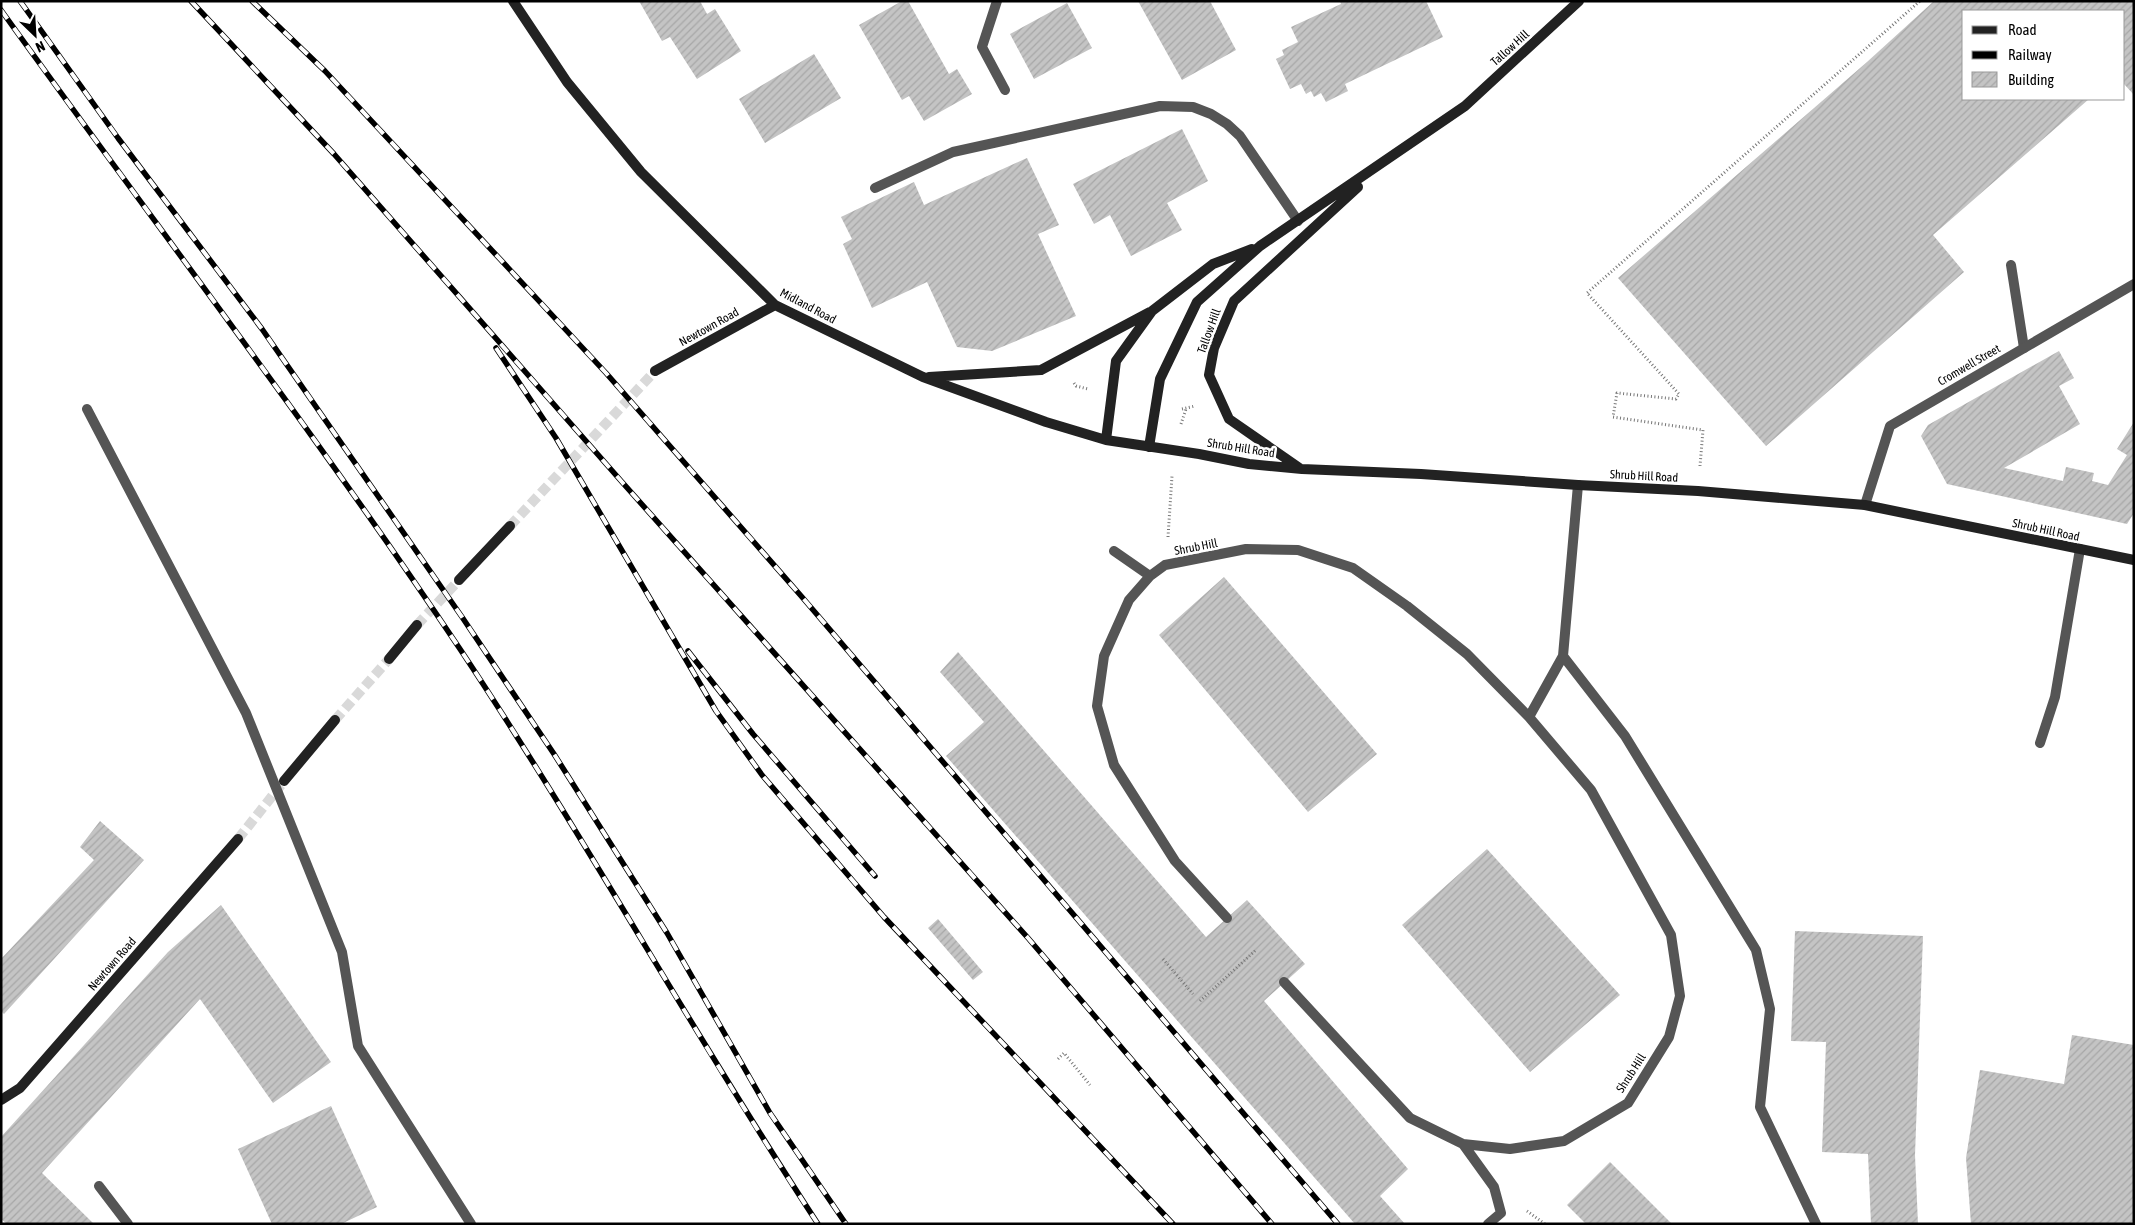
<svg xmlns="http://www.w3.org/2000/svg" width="2135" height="1225" viewBox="0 0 2135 1225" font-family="'Asap Condensed',sans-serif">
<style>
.building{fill:url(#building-hatch)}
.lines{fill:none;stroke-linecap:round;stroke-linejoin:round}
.secondary-tunnel{stroke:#d9d9d9;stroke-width:10;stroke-dasharray:10 5;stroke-linecap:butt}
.path{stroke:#777;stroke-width:3;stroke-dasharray:1 2.5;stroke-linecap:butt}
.lane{stroke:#555;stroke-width:10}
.street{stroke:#555;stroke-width:10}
.secondary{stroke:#222;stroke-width:10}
.rail-casing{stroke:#000;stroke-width:5.5}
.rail{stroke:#fff;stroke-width:4;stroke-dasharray:11;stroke-linecap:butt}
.labels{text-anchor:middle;stroke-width:5;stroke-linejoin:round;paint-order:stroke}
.street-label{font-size:12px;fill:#000;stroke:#fff}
</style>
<defs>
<pattern id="building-hatch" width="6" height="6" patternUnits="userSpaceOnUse" patternTransform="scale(1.25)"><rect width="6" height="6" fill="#c4c4c4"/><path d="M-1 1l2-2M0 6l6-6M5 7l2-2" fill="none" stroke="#a7a7a7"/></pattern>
</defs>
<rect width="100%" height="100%" fill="#fff"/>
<path class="building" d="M 639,1 L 700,1 L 707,14 L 715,9 L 741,51 L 697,79 L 670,37 L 662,41 Z
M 902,1 L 908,1 L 949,74 L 957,69 L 972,94 L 924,121 L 909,96 L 902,100 L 859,25 Z
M 1138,1 L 1210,1 L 1236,50 L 1182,80 Z
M 1340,1 L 1426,1 L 1443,37 L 1345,84 L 1348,91 L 1326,102 L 1321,93 L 1314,97 L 1311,91 L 1306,94 L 1301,84 L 1290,89 L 1276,59 L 1284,55 L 1282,50 L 1298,42 L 1291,27 L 1341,4 Z
M 1934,1 L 2134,1 L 2134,95 L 2124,84 L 2124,11 L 1964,11 L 1964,99 L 2089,99 L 1933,235 L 1964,272 L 1766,446 L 1618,278 L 1867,62 Z
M 1067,3 L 1092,48 L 1034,79 L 1010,34 Z
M 814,54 L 841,98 L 765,143 L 739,99 Z
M 1182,129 L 1208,181 L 1167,203 L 1182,230 L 1131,256 L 1110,215 L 1094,224 L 1073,184 Z
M 1027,158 L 1059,225 L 1038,234 L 1076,316 L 992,351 L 957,347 L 927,282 L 872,308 L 843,244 L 852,239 L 841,217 L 914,182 L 924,205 Z
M 2059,351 L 2074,378 L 2059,386 L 2080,424 L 2004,468 L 2063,481 L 2066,467 L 2094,473 L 2092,481 L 2108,485 L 2127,455 L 2117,449 L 2134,422 L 2134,513 L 2127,524 L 1947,484 L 1921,436 L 1928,425 Z
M 1224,577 L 1377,754 L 1308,812 L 1159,635 Z
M 958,652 L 1206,937 L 1247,900 L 1305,964 L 1264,1001 L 1408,1169 L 1380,1196 L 1405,1224 L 1355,1224 L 946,756 L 984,722 L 940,672 Z
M 100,821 L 144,860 L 4,1014 L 1,1011 L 1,959 L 94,860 L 80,847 Z
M 1487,849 L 1620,995 L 1530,1072 L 1402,925 Z
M 221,905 L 331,1062 L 273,1103 L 200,999 L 42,1173 L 94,1224 L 7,1224 L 1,1219 L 1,1137 L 168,952 Z
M 938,919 L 983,972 L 973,980 L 928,928 Z
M 1795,931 L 1923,936 L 1915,1155 L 1918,1224 L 1871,1224 L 1868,1154 L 1822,1152 L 1826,1042 L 1791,1041 Z
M 2072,1035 L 2134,1045 L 2134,1224 L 1971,1224 L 1966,1158 L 1980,1070 L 2064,1084 Z
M 331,1106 L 377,1207 L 341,1224 L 272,1224 L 238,1149 Z
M 1610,1162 L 1672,1224 L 1586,1224 L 1567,1205 Z"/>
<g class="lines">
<path class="secondary-tunnel" d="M 510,526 L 655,371
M 417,625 L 459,580
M 335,720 L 389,659
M 238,839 L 281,785"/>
<path class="path" d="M 1074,383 L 1076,386 L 1088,389
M 1182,409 L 1195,406
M 1181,424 L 1186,409
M 1700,466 L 1703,430 L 1613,417 L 1617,393 L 1676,399 L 1679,394 L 1587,293 L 1920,1
M 1168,537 L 1172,476
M 1163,959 L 1193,994
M 1200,1001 L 1256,950
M 1058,1059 L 1064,1053 L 1090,1085
M 1527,1211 L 1545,1224"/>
<path class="lane" d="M 997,1 L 982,47 L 1005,90
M 875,188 L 953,152 L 1160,106 L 1193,107 L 1211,114 L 1227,124 L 1240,136 L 1298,221
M 2011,265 L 2024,348
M 87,409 L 246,713 L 342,952 L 358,1046 L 471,1224
M 1114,551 L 1150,576
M 1563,656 L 1625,736 L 1756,950 L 1770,1009 L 1760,1107 L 1816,1224
M 1529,717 L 1563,656 L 1578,485
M 2040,743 L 2055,697 L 2080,549
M 1227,918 L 1175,861 L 1114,765 L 1097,706 L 1104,656 L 1129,600 L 1150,576 L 1165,565 L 1246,549 L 1298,550 L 1353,568 L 1407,606 L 1467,654 L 1529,717 L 1591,790 L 1671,935 L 1680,996 L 1669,1037 L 1628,1103 L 1564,1141 L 1510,1149 L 1463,1144 L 1410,1118 L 1284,982
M 1463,1144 L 1494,1187 L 1501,1213 L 1488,1224
M 99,1186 L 128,1224"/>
<path class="street" d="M 1865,505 L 1890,426 L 2134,284"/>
<path class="secondary" d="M 513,1 L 567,82 L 641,172 L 775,305 L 923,377 L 1046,422 L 1106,440 L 1199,454 L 1249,464 L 1302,469 L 1421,474 L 1578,485 L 1698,491 L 1865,505 L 2134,560
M 655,371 L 775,305
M 929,377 L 1041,370 L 1150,312
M 1106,440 L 1116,361 L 1152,311 L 1213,264 L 1252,249
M 1149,447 L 1160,379 L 1197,302 L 1260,246 L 1465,106 L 1579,1
M 1301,469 L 1229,419 L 1209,375 L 1214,348 L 1234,301 L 1358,187
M 459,580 L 510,526
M 389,659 L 417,625
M 284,781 L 335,720
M 1,1100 L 20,1088 L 238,839"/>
<defs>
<path id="rail" d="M 20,1 L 118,138 L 262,329 L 462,617 L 554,754 L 667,933 L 770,1113 L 846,1224
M 191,1 L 334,154 L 622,482 L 1028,938 L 1272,1224
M 252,1 L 325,71 L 606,373 L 802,597 L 1338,1224
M 1,10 C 154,223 314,431 460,649 C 585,837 694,1035 818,1224
M 496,348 L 556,438 L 716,711 L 762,775 L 884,917 L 1173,1224
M 688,651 L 753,734 L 875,876"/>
</defs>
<use href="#rail" class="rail-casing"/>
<use href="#rail" class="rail"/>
</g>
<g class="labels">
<g class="street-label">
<text transform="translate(1510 48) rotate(-42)" y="4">Tallow Hill</text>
<text transform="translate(808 306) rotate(28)" y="4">Midland Road</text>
<text transform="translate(709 327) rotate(-29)" y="4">Newtown Road</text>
<text transform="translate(1209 331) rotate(-70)" y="4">Tallow Hill</text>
<text transform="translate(1969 365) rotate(-30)" y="4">Cromwell Street</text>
<text transform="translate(1241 448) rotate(9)" y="4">Shrub Hill Road</text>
<text transform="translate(1644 476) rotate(3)" y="4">Shrub Hill Road</text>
<text transform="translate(2046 530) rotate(12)" y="4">Shrub Hill Road</text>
<text transform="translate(1196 547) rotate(-11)" y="4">Shrub Hill</text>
<text transform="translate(112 964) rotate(-49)" y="4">Newtown Road</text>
<text transform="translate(1631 1073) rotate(-57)" y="4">Shrub Hill</text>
</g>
</g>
<rect width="2135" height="1225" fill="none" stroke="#000000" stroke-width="5"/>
<rect x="1962" y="10" width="162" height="90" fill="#ffffff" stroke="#999999"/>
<rect x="1972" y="26" width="25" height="8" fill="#222222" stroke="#999999"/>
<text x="2008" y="35" font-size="15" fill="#000000">Road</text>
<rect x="1972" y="51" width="25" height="8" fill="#000000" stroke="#999999"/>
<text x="2008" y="60" font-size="15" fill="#000000">Railway</text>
<rect x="1972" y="72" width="25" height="15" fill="url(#building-hatch)" stroke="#999999"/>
<text x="2008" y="85" font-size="15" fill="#000000">Building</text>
<g transform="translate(35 35) rotate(155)" stroke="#ffffff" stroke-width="4" paint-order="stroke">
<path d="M0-4L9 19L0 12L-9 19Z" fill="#000000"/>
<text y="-8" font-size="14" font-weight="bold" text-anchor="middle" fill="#000000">N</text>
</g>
</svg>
